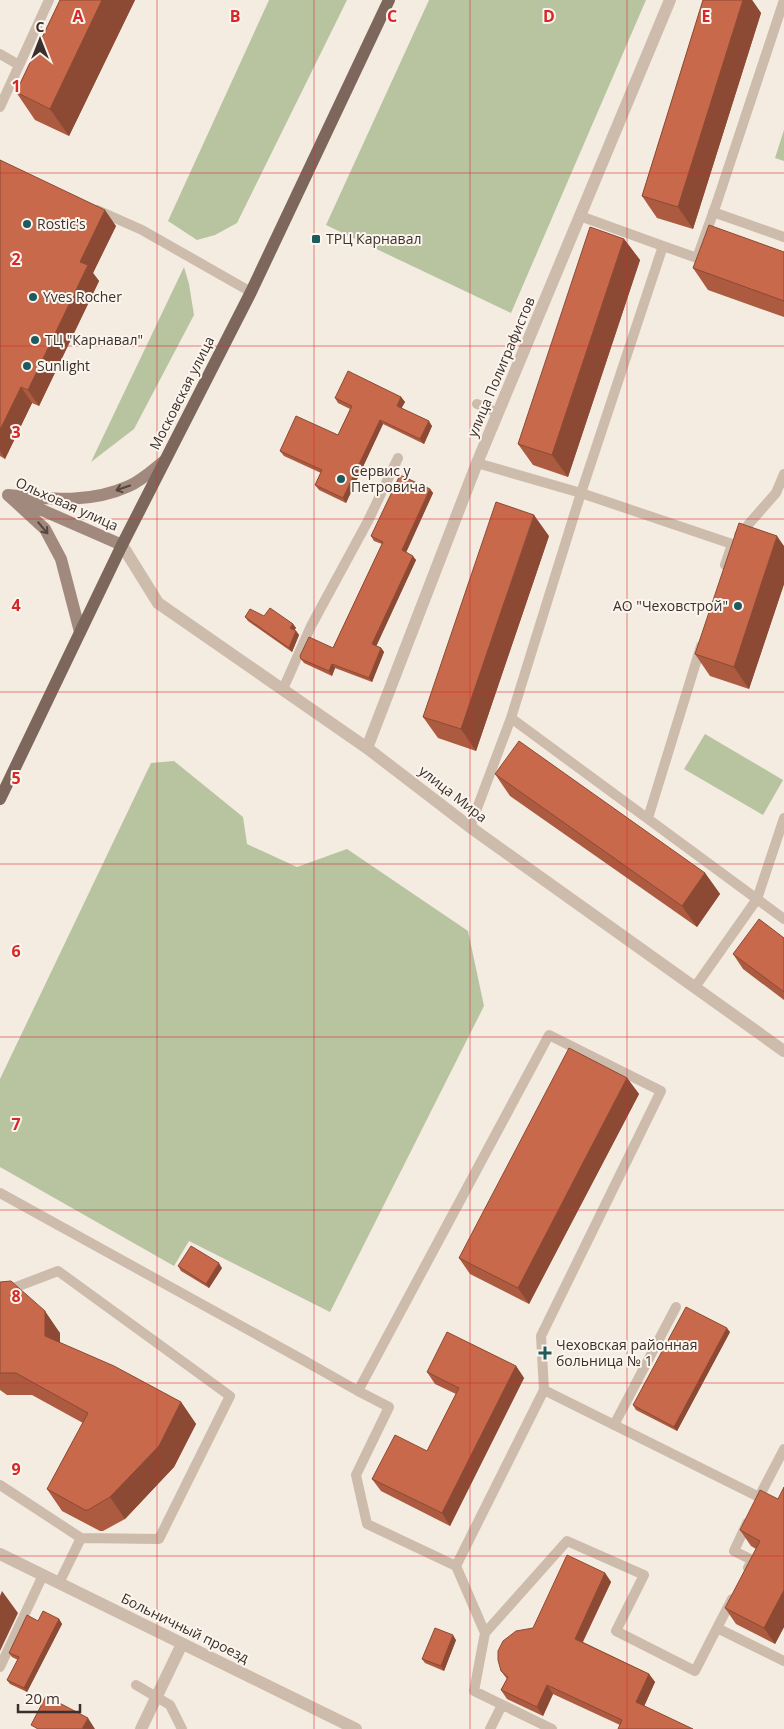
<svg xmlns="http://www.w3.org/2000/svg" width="784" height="1729" viewBox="0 0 784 1729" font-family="'Open Sans',sans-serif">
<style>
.green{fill:#b8c4a0}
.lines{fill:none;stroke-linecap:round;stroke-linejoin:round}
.service{stroke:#cdbbac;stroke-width:10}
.minor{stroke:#cdbbac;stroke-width:12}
.tertiary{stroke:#cdbbac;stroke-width:12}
.secondary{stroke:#a18a7d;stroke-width:12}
.primary{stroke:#7d675c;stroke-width:12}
.wall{fill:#ac5a40}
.shaded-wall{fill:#8c4a34}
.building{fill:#c8694b;stroke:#8c4a34}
.oneway{stroke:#544640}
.grid{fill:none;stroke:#d62828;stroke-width:1;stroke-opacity:0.55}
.poi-dot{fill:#1f5a5e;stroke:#fbf5ee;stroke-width:2}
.labels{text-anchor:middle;stroke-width:4;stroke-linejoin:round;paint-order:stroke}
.poi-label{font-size:14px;fill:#3b302b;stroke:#fbf5ee;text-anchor:start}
.street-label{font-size:14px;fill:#3b302b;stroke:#fbf5ee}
.grid-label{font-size:16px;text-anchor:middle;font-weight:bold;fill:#d62828;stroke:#fbf5ee;stroke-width:4;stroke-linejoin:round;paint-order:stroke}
</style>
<rect width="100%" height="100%" fill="#f4ebe1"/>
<path class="green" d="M 269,0 L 347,0 L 237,223 L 215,235 L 197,240 L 168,221 Z
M 429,0 L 646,0 L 511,313 L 326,225 Z
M 784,130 L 784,161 L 775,158 Z
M 184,267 L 189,284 L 194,315 L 134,429 L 91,462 Z
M 705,734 L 783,780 L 763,815 L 684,769 Z
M 174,761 L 243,817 L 247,844 L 297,867 L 347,849 L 468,931 L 484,1006 L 330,1312 L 189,1241 L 174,1266 L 0,1167 L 0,1079 L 151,763 Z"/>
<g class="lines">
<path class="service" d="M 0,54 L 19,65
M 0,107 L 49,0
M 97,210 L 142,230 L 251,292
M 713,212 L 784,237
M 580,216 L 663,246
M 477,404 L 498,413
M 477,463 L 581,493 L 732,544 L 725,565
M 739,535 L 776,493 L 784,474
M 283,689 L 311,626 L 368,521 L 398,458
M 511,718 L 784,919
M 648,818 L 701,646
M 470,827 L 511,718 L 581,493 L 663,246 L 697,258 L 717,202 L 784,0
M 695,987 L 757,899 L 784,818
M 0,1193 L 303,1360 L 358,1391 L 549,1035 L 661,1091 L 541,1336 L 544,1390 L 456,1566
M 0,1293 L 58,1271 L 230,1396 L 159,1539 L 81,1538 L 0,1485
M 544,1390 L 759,1497 L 784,1449
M 358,1391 L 389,1407 L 356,1475 L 367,1524 L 456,1566 L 485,1633 L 474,1691 L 552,1729
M 614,1425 L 676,1307
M 747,1523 L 734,1551 L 752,1560 L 748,1568
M 59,1583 L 81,1538
M 732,1599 L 717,1628 L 784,1661
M 485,1633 L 567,1541 L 644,1575 L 616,1631 L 695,1671 L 717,1628
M 0,1667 L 43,1575
M 136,1685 L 170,1705 L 182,1729
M 490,1729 L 502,1705"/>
<path class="minor" d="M 367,748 L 477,463 L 670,0
M 141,1729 L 182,1644"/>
<path class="tertiary" d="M 122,545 L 158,603 L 367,748 L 470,827 L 784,1051
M 0,1554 L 356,1729"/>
<path class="secondary" d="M 8,495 C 49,499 90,504 129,486 C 141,481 153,470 163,462
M 8,495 L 45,529 L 61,559 L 80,632
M 19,500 L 122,545"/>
<path class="primary" d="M 0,799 L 122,545 L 251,292 L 389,0"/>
</g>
<path class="wall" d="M 60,0 L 135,0 L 69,136 L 35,120 L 16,92 Z
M 703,0 L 752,0 L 761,13 L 693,229 L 657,218 L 642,196 Z
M 0,160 L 116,226 L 93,273 L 99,281 L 39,406 L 32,403 L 5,459 L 0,456 Z
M 624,239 L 640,260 L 568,477 L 533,465 L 518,444 Z
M 784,252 L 784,317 L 708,290 L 693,268 Z
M 401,397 L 405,402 L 401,408 L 432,426 L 424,444 L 383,424 L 346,503 L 319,490 L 315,485 L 321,473 L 284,456 L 280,451 L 338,435 L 350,409 L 338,403 L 335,398 Z
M 430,489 L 433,493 L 406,552 L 416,560 L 376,646 L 381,648 L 384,652 L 372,682 L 335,668 L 332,676 L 304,663 L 301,659 L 333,648 L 382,544 L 374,541 L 371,536 Z
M 549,536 L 476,751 L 438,738 L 423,717 Z
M 784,546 L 784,584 L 749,689 L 710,676 L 695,654 Z
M 264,616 L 293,624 L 296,628 L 294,630 L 296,631 L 299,635 L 292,652 L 248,621 L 245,617 Z
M 495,774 L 705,873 L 720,894 L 697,927 L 510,796 Z
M 784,938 L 784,1000 L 743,969 L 733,954 Z
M 627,1078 L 639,1094 L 529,1304 L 470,1274 L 459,1258 Z
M 178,1266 L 222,1268 L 209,1288 L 181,1271 Z
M 0,1282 L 60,1333 L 60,1343 L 181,1402 L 196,1424 L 174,1467 L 125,1519 L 103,1531 L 100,1531 L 62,1511 L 47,1489 L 83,1423 L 32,1395 L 7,1395 L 0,1390 Z
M 730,1332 L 677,1431 L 636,1410 L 633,1405 Z
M 516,1366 L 524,1378 L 450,1526 L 381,1491 L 372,1479 L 427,1451 L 456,1394 L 435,1384 L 427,1372 Z
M 784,1487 L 784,1627 L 775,1644 L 736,1624 L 725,1608 L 756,1549 L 751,1546 L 740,1530 L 778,1499 Z
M 605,1573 L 611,1582 L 583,1642 L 649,1674 L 655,1682 L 644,1706 L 620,1725 L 553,1694 L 543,1716 L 507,1699 L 501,1690 L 507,1679 L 501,1671 L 533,1628 Z
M 59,1619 L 62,1624 L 27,1692 L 10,1684 L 7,1680 L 18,1660 L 12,1657 L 9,1653 L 38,1621 Z
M 456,1640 L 444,1671 L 425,1663 L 422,1659 Z"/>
<path class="shaded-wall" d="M 102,0 L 135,0 L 69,136 L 50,109 Z
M 743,0 L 752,0 L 761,13 L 693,229 L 678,207 Z
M 105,210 L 116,226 L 93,273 L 99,281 L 39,406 L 28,390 L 80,262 Z
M 624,239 L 640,260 L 568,477 L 552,455 Z
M 21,387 L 32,403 L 5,459 L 0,451 L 0,430 Z
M 401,397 L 405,402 L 400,411 L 397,406 Z
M 380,420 L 383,424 L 346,503 L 343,498 Z
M 429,421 L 432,426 L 424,444 L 420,439 Z
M 430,489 L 433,493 L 405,555 L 402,550 Z
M 534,515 L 549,536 L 476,751 L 461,729 Z
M 777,536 L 784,546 L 784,584 L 749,689 L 734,667 Z
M 413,556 L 416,560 L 375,649 L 372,644 Z
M 293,624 L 296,628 L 293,632 L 290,628 Z
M 296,631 L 299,635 L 292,652 L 289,648 Z
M 381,648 L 384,652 L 372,682 L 369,678 Z
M 332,664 L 335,668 L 332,676 L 329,671 Z
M 705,873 L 720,894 L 697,927 L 682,906 Z
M 627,1078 L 639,1094 L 529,1304 L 518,1288 Z
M 219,1263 L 222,1268 L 209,1288 L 206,1284 Z
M 45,1311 L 60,1333 L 60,1358 L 45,1336 Z
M 727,1328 L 730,1332 L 677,1431 L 674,1427 Z
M 516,1366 L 524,1378 L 450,1526 L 442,1513 Z
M 181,1402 L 196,1424 L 174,1467 L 125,1519 L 110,1497 Z
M 605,1573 L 611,1582 L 580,1647 L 575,1639 Z
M 784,1590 L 784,1627 L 775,1644 L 764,1628 Z
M 2,1591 L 18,1613 L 0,1651 L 0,1596 Z
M 59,1619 L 62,1624 L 27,1692 L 24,1688 Z
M 453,1635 L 456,1640 L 444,1671 L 441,1666 Z
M 649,1674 L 655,1682 L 642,1711 L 636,1702 Z
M 547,1685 L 553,1694 L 543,1716 L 537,1707 Z
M 88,1718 L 95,1729 L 82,1729 Z"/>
<path class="building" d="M 60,0 L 102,0 L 50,109 L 16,92 Z
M 703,0 L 743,0 L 678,207 L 642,196 Z
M 0,160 L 105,210 L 80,262 L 88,265 L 28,390 L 21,387 L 0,430 Z
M 709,225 L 784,252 L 784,301 L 693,268 Z
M 590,227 L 624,239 L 552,455 L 518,444 Z
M 348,371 L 401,397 L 397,406 L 429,421 L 420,439 L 380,420 L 343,498 L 315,485 L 322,470 L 280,451 L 296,416 L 338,435 L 352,406 L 335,398 Z
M 400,475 L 430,489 L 402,550 L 413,556 L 372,644 L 381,648 L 369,678 L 332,664 L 329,671 L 301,659 L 300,656 L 309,637 L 333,648 L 383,542 L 371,536 Z
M 496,502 L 534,515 L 461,729 L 423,717 Z
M 739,523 L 777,536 L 734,667 L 695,654 Z
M 270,608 L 293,624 L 290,628 L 296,631 L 289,648 L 245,617 L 250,609 L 264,616 Z
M 519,741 L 705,873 L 682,906 L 495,774 Z
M 759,919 L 784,938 L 784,992 L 733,954 Z
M 569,1048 L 627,1078 L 518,1288 L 459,1258 Z
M 191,1246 L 219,1263 L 206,1284 L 178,1266 Z
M 11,1281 L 45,1311 L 45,1336 L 114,1366 L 181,1402 L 159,1446 L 110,1497 L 88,1510 L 85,1510 L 47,1489 L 88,1413 L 16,1373 L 0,1373 L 0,1282 Z
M 686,1307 L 727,1328 L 674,1427 L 633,1405 Z
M 447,1332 L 516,1366 L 442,1513 L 372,1479 L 395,1435 L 427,1451 L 459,1388 L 427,1372 Z
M 784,1487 L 784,1590 L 764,1628 L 725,1608 L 760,1541 L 740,1530 L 760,1490 L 778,1499 Z
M 567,1555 L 605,1573 L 575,1639 L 649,1674 L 636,1702 L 693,1729 L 618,1729 L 622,1720 L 547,1685 L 537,1707 L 501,1690 L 508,1677 L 501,1671 L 498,1660 L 498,1651 L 503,1641 L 516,1631 L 533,1628 Z
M 43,1611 L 59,1619 L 24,1688 L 7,1680 L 19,1657 L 9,1653 L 27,1615 L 38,1621 Z
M 435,1628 L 453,1635 L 441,1666 L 422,1659 Z
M 46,1696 L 88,1718 L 82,1729 L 38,1729 L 31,1725 Z"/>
<defs><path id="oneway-shaft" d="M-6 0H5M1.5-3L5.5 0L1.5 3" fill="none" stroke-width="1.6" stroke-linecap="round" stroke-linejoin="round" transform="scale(1.25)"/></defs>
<g class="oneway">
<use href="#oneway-shaft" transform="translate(123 488) rotate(161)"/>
<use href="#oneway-shaft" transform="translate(43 528) rotate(50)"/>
</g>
<path class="grid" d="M 157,0 L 157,1729M 314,0 L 314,1729M 470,0 L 470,1729M 627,0 L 627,1729M 0,173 L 784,173M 0,346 L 784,346M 0,519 L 784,519M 0,692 L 784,692M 0,864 L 784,864M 0,1037 L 784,1037M 0,1210 L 784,1210M 0,1383 L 784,1383M 0,1556 L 784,1556"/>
<g class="poi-dot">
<circle cx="27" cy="224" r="5"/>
<rect x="311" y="234" width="10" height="10" rx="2.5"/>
<circle cx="33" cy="297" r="5"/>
<circle cx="35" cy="340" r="5"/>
<circle cx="27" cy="366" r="5"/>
<circle cx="341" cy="479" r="5"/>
<circle cx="738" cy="606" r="5"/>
<path d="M542.5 1345.5h5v5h5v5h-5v5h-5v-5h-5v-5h5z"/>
</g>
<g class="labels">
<g class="poi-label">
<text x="37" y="229">Rostic's</text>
<text x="326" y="244">ТРЦ Карнавал</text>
<text x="43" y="302">Yves Rocher</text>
<text x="45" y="345">ТЦ "Карнавал"</text>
<text x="37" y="371">Sunlight</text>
<text x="351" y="476">Сервис у<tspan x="351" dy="16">Петровича</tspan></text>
<text x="728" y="611" text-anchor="end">АО "Чеховстрой"</text>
<text x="556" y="1350">Чеховская районная<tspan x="556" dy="16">больница № 1</tspan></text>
</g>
<g class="street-label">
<text transform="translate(501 367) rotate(-67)" y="5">улица Полиграфистов</text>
<text transform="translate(182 393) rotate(-63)" y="5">Московская улица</text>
<text transform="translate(67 504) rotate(24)" y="5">Ольховая улица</text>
<text transform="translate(453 794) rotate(38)" y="5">улица Мира</text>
<text transform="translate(185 1628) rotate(26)" y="5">Больничный проезд</text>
</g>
</g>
<g class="grid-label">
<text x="78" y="22">A</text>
<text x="235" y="22">B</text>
<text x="392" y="22">C</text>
<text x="549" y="22">D</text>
<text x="706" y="22">E</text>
<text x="16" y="92">1</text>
<text x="16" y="265">2</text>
<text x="16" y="438">3</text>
<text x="16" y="611">4</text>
<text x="16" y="784">5</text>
<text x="16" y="957">6</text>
<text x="16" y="1130">7</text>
<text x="16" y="1302">8</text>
<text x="16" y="1475">9</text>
</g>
<g transform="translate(40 40)" stroke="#fbf5ee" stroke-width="4" paint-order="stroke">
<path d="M0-4L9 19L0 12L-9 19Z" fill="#3b302b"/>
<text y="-8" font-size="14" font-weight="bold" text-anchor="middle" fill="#3b302b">С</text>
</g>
<path d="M18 1704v8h62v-8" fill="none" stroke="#3b302b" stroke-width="2.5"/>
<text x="25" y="1704" font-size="15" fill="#3b302b" stroke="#fbf5ee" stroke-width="4" paint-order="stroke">20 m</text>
</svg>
